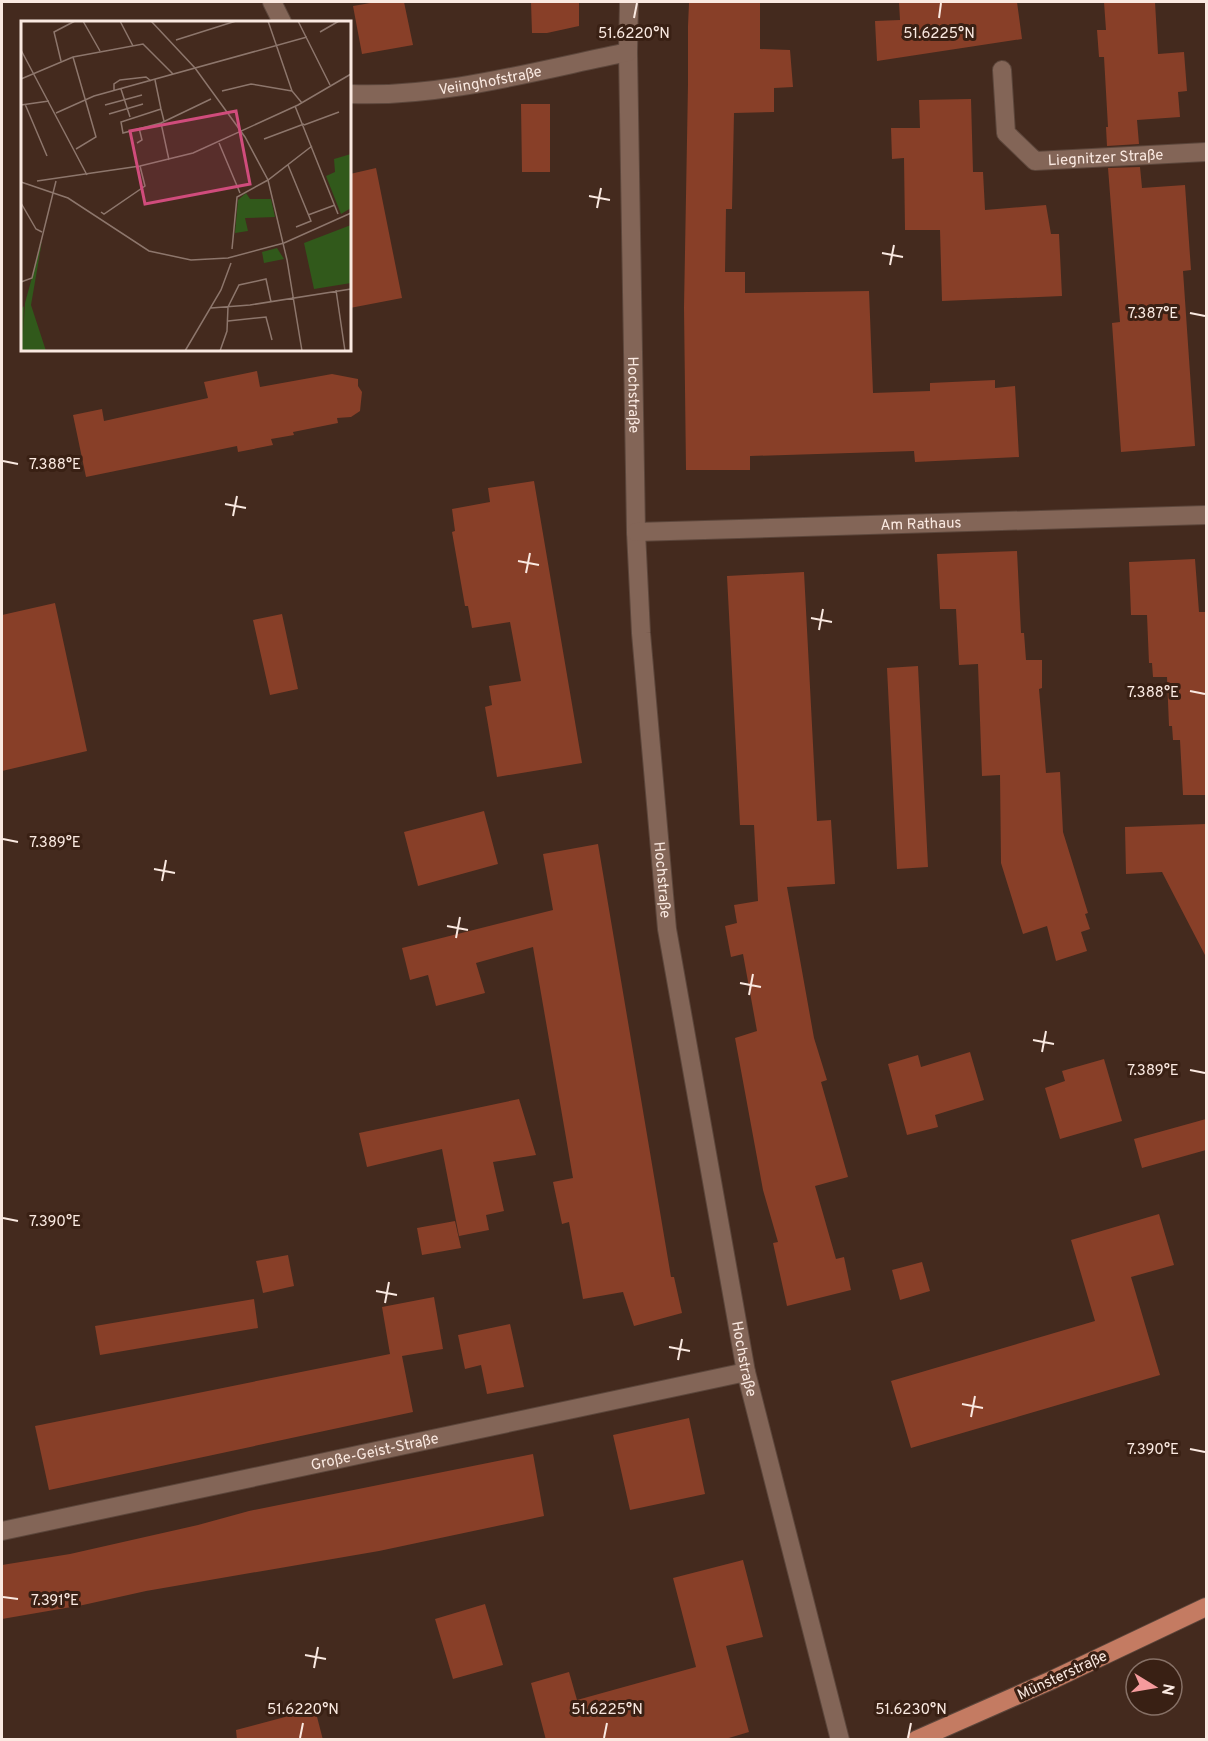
<svg xmlns="http://www.w3.org/2000/svg" width="1208" height="1741" viewBox="0 0 1208 1741" font-family="Overpass,sans-serif">
<style>
.building{fill:#883f28}
.lines{fill:none;stroke-linecap:round;stroke-linejoin:round}
.street-casing{stroke:#5c463b;stroke-width:20}
.primary-casing{stroke:#5c463b;stroke-width:20}
.street{stroke:#836557;stroke-width:18}
.primary{stroke:#c47b62;stroke-width:18}
.ticks{fill:none;stroke:#fae9e1;stroke-width:2}
.labels{text-anchor:middle;stroke-width:6;stroke-linejoin:round;paint-order:stroke}
.street-label{font-size:15px;fill:#fae9e1;stroke:#392014}
.inset-road{fill:none;stroke:#8d766c;stroke-width:1.5}
.view{fill:#d04c7c;fill-opacity:0.15;stroke:#d04c7c;stroke-width:3}
.inset-edge{fill:none;stroke:#fae9e1;stroke-width:3}
.ticks-label{font-size:15px;text-anchor:middle;fill:#fae9e1;stroke:#392014;stroke-width:6;stroke-linejoin:round;paint-order:stroke}
</style>
<rect width="100%" height="100%" fill="#442a1e"/>
<path class="building" d="M 376,2 L 404,2 L 413,45 L 362,54 L 353,6 Z
M 531,2 L 579,2 L 579,26 L 547,33 L 532,33 Z
M 691,2 L 760,2 L 760,49 L 790,50 L 793,87 L 774,88 L 774,112 L 734,113 L 732,209 L 726,209 L 725,272 L 745,272 L 745,293 L 869,291 L 873,393 L 930,391 L 930,383 L 995,380 L 995,388 L 1015,386 L 1019,457 L 915,462 L 914,451 L 750,456 L 750,470 L 686,470 L 684,308 L 688,84 L 688,26 L 689,3 Z
M 899,2 L 1017,2 L 1022,39 L 877,61 L 875,21 L 900,20 Z
M 1104,2 L 1155,2 L 1158,54 L 1184,52 L 1187,91 L 1178,92 L 1180,117 L 1137,120 L 1139,144 L 1107,146 L 1106,127 L 1108,127 L 1104,57 L 1099,57 L 1097,30 L 1106,30 Z
M 971,99 L 973,172 L 983,172 L 985,210 L 1046,205 L 1051,234 L 1059,234 L 1062,296 L 942,301 L 940,230 L 905,230 L 904,158 L 892,159 L 891,128 L 920,128 L 919,100 Z
M 521,104 L 550,104 L 550,172 L 522,172 Z
M 1140,167 L 1142,188 L 1185,185 L 1191,270 L 1183,271 L 1195,446 L 1121,452 L 1112,323 L 1120,322 L 1108,168 Z
M 376,168 L 402,298 L 350,308 L 350,174 Z
M 257,371 L 260,387 L 332,374 L 358,379 L 358,386 L 362,392 L 360,411 L 351,417 L 337,418 L 338,423 L 293,432 L 294,435 L 271,439 L 273,445 L 238,452 L 237,446 L 86,477 L 73,415 L 102,409 L 104,421 L 208,398 L 204,382 Z
M 534,481 L 582,763 L 497,777 L 485,707 L 492,705 L 489,686 L 521,681 L 510,622 L 472,628 L 468,606 L 465,606 L 452,532 L 455,531 L 452,509 L 490,502 L 488,488 Z
M 1017,551 L 1021,633 L 1024,633 L 1026,660 L 1042,660 L 1042,688 L 1039,689 L 1046,773 L 1060,772 L 1063,832 L 1088,913 L 1085,914 L 1090,929 L 1081,932 L 1087,951 L 1056,961 L 1047,926 L 1023,934 L 1001,863 L 1000,775 L 982,776 L 978,664 L 959,665 L 956,609 L 940,609 L 937,554 Z
M 1195,559 L 1199,612 L 1206,612 L 1206,795 L 1183,795 L 1180,740 L 1173,740 L 1172,726 L 1169,726 L 1167,677 L 1153,677 L 1152,663 L 1149,663 L 1147,615 L 1131,615 L 1129,562 Z
M 804,572 L 817,821 L 831,820 L 835,884 L 787,887 L 814,1038 L 827,1080 L 821,1082 L 848,1177 L 815,1186 L 836,1259 L 844,1257 L 851,1290 L 787,1306 L 773,1243 L 778,1242 L 763,1190 L 735,1038 L 757,1031 L 743,954 L 731,957 L 725,926 L 737,923 L 734,905 L 758,901 L 754,825 L 740,825 L 727,576 Z
M 55,603 L 87,751 L 2,771 L 2,615 Z
M 282,614 L 298,689 L 270,695 L 253,620 Z
M 918,666 L 928,867 L 897,869 L 887,668 Z
M 484,811 L 498,864 L 418,886 L 404,832 Z
M 1206,824 L 1206,957 L 1162,872 L 1126,874 L 1125,827 Z
M 598,844 L 671,1277 L 674,1277 L 682,1313 L 634,1326 L 623,1292 L 583,1299 L 569,1222 L 562,1224 L 553,1182 L 573,1178 L 533,947 L 476,963 L 485,993 L 436,1006 L 428,975 L 410,980 L 402,948 L 553,910 L 543,854 Z
M 970,1052 L 984,1100 L 935,1115 L 938,1127 L 907,1135 L 888,1064 L 918,1055 L 921,1067 Z
M 1104,1059 L 1122,1121 L 1060,1139 L 1045,1088 L 1065,1081 L 1062,1071 Z
M 519,1099 L 536,1155 L 493,1162 L 504,1211 L 486,1215 L 489,1230 L 459,1236 L 442,1149 L 367,1167 L 359,1133 Z
M 1206,1119 L 1206,1150 L 1142,1168 L 1134,1139 Z
M 1159,1214 L 1174,1265 L 1131,1277 L 1160,1375 L 911,1448 L 891,1381 L 1095,1321 L 1071,1240 Z
M 455,1221 L 461,1248 L 422,1255 L 417,1228 Z
M 288,1255 L 294,1286 L 263,1293 L 256,1261 Z
M 922,1262 L 930,1291 L 900,1300 L 892,1270 Z
M 434,1297 L 443,1349 L 402,1356 L 413,1412 L 49,1490 L 35,1426 L 390,1354 L 382,1307 Z
M 254,1299 L 258,1328 L 100,1355 L 95,1326 Z
M 510,1324 L 524,1387 L 487,1394 L 481,1365 L 465,1369 L 458,1335 Z
M 689,1418 L 705,1494 L 630,1510 L 613,1435 Z
M 533,1454 L 544,1516 L 379,1551 L 146,1591 L 83,1605 L 2,1619 L 2,1565 L 70,1554 L 198,1525 L 249,1511 Z
M 743,1560 L 763,1637 L 726,1646 L 749,1732 L 722,1740 L 546,1740 L 531,1683 L 569,1672 L 577,1700 L 696,1667 L 673,1578 Z
M 485,1604 L 503,1665 L 453,1679 L 435,1619 Z
M 315,1709 L 323,1740 L 237,1740 L 236,1730 Z"/>
<g class="lines">
<defs>
<g id="street">
<path d="M 272,2 L 282,22"/>
<path id="s1" d="M 629,2 L 628,52 L 636,532 L 641,633 L 667,929 L 746,1372 L 840,1740"/>
<path id="s2" d="M 1002,70 L 1006,133 L 1035,161 L 1206,152"/>
<path id="s3" d="M 350,94 C 441,98 539,70 628,52"/>
<path id="s4" d="M 636,532 L 1206,515"/>
<path id="s5" d="M 2,1531 L 746,1372"/>
</g>
<path id="primary" d="M 916,1740 L 1052,1680 L 1206,1607"/>
</defs>
<use href="#street" class="street-casing"/>
<use href="#primary" class="primary-casing"/>
<use href="#street" class="street"/>
<use href="#primary" class="primary"/>
</g>
<path class="ticks" d="M 634,18 L 637,3M 939,18 L 941,3M 589,196 L 610,200M 597,208 L 601,188M 882,253 L 903,257M 890,265 L 894,245M 1190,313 L 1205,316M 3,461 L 18,464M 225,504 L 246,508M 233,516 L 237,496M 518,561 L 539,565M 526,573 L 530,553M 811,618 L 832,622M 819,630 L 823,609M 1190,691 L 1205,694M 3,839 L 18,842M 154,869 L 175,873M 162,881 L 166,860M 447,926 L 468,930M 456,938 L 460,917M 740,983 L 761,987M 749,995 L 753,974M 1033,1040 L 1054,1044M 1042,1052 L 1046,1031M 1190,1070 L 1205,1073M 3,1218 L 18,1221M 376,1291 L 397,1295M 385,1303 L 389,1282M 669,1347 L 690,1351M 678,1360 L 682,1339M 962,1404 L 983,1408M 971,1417 L 975,1396M 1190,1449 L 1205,1452M 3,1597 L 18,1599M 305,1655 L 326,1659M 314,1668 L 318,1647M 300,1738 L 303,1723M 604,1738 L 607,1723M 908,1738 L 911,1723"/>
<g class="labels">
<g class="street-label">
<text dy="5" stroke="none"><textPath href="#s3" startOffset="141">Veiinghofstraße</textPath></text>
<text dy="5" stroke="none"><textPath href="#s2" startOffset="174">Liegnitzer Straße</textPath></text>
<text dy="5" stroke="none"><textPath href="#s1" startOffset="393">Hochstraße</textPath></text>
<text dy="5" stroke="none"><textPath href="#s4" startOffset="285">Am Rathaus</textPath></text>
<text dy="5" stroke="none"><textPath href="#s1" startOffset="879">Hochstraße</textPath></text>
<text dy="5" stroke="none"><textPath href="#s1" startOffset="1365">Hochstraße</textPath></text>
<text dy="5" stroke="none"><textPath href="#s5" startOffset="381">Große-Geist-Straße</textPath></text>
<text transform="translate(1062 1675) rotate(-25)" y="5">Münsterstraße</text>
</g>
</g>
<g transform="translate(21 21)">
<rect width="330" height="330" fill="#442a1e"/>
<path d="M 330,133 L 330,187 L 320,193 L 305,155 L 314,151 L 313,138 ZM 225,172 L 229,178 L 250,178 L 254,196 L 224,197 L 227,210 L 214,212 L 217,179 ZM 330,204 L 330,262 L 293,268 L 283,222 ZM 21,220 L 10,284 L 25,330 L 0,330 L 0,288 L 3,285 L 2,314 L 4,282 ZM 256,227 L 263,238 L 243,242 L 241,231 Z" fill="#31591b"/>
<path class="inset-road" d="M 62,0 L 79,30M 99,0 L 112,25M 130,0 L 174,47 L 224,116 L 247,159 L 266,239 L 281,330M 247,0 L 271,70 L 281,82M 277,0 L 309,64M 299,11 L 318,0M 155,19 L 215,0M 0,29 L 66,154M 52,36 L 75,116 L 55,128M 40,40 L 33,11 L 54,0M 0,58 L 52,36 L 122,23 L 152,53M 134,59 L 140,88M 100,68 L 109,96M 93,70 L 93,63 L 99,59 L 125,56 L 130,60M 201,70 L 230,63 L 271,70M 4,83 L 26,135M 0,84 L 28,80M 84,84 L 121,74M 274,85 L 317,193M 35,92 L 73,75 L 286,16M 88,93 L 122,83M 140,102 L 102,112 L 100,101 L 140,88 L 143,100M 283,104 L 318,91M 243,118 L 283,103M 116,122 L 121,119 L 118,107M 198,122 L 219,172M 148,139 L 140,102 L 190,78M 267,144 L 290,200 L 275,206M 16,160 L 119,145 L 172,132 L 277,84 L 330,53M 0,161 L 47,177 L 128,230 L 170,239 L 207,237 L 263,222 L 330,192M 0,182 L 15,208 L 21,211M 80,191 L 83,193 L 124,165 L 119,145M 287,194 L 314,184M 211,228 L 216,176 L 247,159 L 291,125M 0,261 L 11,257 L 35,160M 315,269 L 324,330M 190,287 L 229,284 L 330,268M 207,300 L 245,296 L 251,319M 164,330 L 200,269 L 210,242M 199,330 L 206,310 L 207,286 L 218,264 L 245,258 L 250,281"/>
<path class="view" d="M 215,90 L 229,163 L 124,183 L 109,110 Z"/>
<rect width="330" height="330" class="inset-edge"/>
</g>
<g class="ticks-label">
<text x="634" y="38">51.6220°N</text>
<text x="939" y="38">51.6225°N</text>
<text x="1153" y="318">7.387°E</text>
<text x="55" y="469">7.388°E</text>
<text x="1153" y="697">7.388°E</text>
<text x="55" y="847">7.389°E</text>
<text x="1153" y="1075">7.389°E</text>
<text x="55" y="1226">7.390°E</text>
<text x="1153" y="1454">7.390°E</text>
<text x="55" y="1605">7.391°E</text>
<text x="303" y="1714">51.6220°N</text>
<text x="607" y="1714">51.6225°N</text>
<text x="911" y="1714">51.6230°N</text>
</g>
<rect width="1208" height="1741" fill="none" stroke="#fae9e1" stroke-width="6"/>
<g transform="translate(1154 1687) rotate(101)"><circle r="28" fill="#392014" stroke="#867066" stroke-width="1.5"/>
<path d="M0-4.5L10 22L0 15L-10 22Z" fill="#f59b9d"/>
<text y="-9" font-size="16" font-weight="bold" text-anchor="middle" fill="#fae9e1">N</text>
</g>
</svg>
